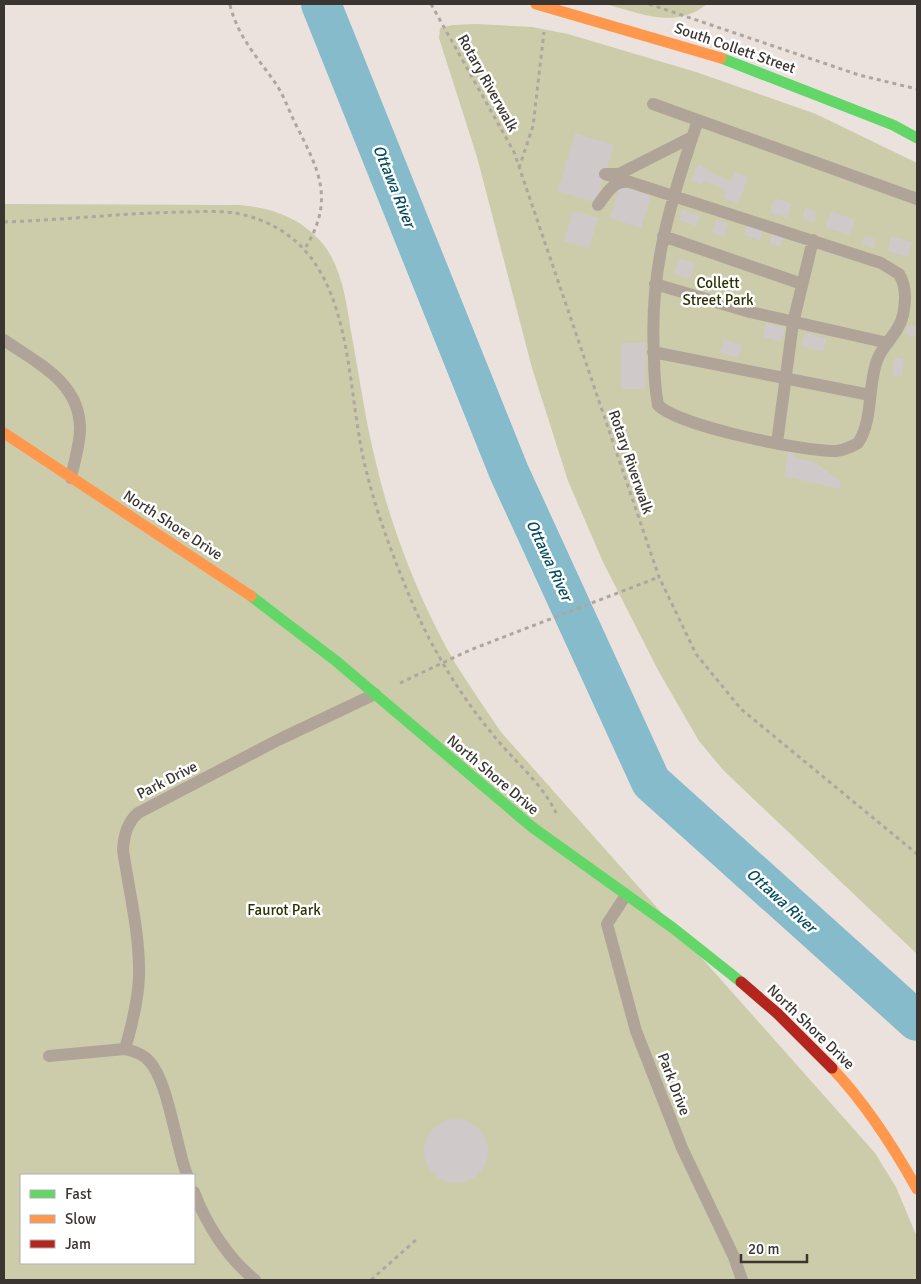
<svg xmlns="http://www.w3.org/2000/svg" width="921" height="1284" viewBox="0 0 921 1284" font-family="Signika,sans-serif">
<style>
.green{fill:#cca;fill-rule:evenodd}
.lines{fill:none;stroke-linecap:round;stroke-linejoin:round}
.river{stroke:#86bbcc;stroke-width:40}
.building{fill:#cfc9c9}
.path{stroke:#afa69d;stroke-width:3;stroke-dasharray:4 4;stroke-linecap:butt}
.lane{stroke:#b0a498;stroke-width:12}
.fast{stroke:#63d668;stroke-width:11}
.slow{stroke:#ff974d;stroke-width:11}
.jam{stroke:#b3261e;stroke-width:11}
.labels{text-anchor:middle;stroke-width:5;stroke-linejoin:round;paint-order:stroke}
.street-label{font-size:15px;fill:#3b3531;stroke:#fff}
.park-label{font-size:15px;fill:#2c3000;stroke:#fff}
.water-label{font-size:16px;font-style:italic;fill:#054c60;stroke:#fff}
</style>
<rect width="100%" height="100%" fill="#ebe2dd"/>
<path class="green" d="M 605,4 L 707,4 C 675,30 641,13 605,4 Z
M 477,24 L 532,27 L 568,34 L 696,72 L 816,114 L 917,163 L 917,954 L 724,771 L 699,741 L 659,672 L 603,562 L 568,481 L 532,368 L 477,157 L 439,38 L 440,28 L 452,25 Z
M 4,204 L 240,205 C 273,208 301,218 323,244 C 343,269 347,307 352,337 C 360,380 366,424 377,467 C 392,531 423,609 457,666 C 471,688 486,710 501,732 L 875,1153 L 896,1187 L 917,1237 L 917,1280 L 4,1280 ZM 21,1175 L 194,1175 L 194,1263 L 21,1263 Z"/>
<g class="lines">
<path class="river" d="M 321,4 L 509,472 L 651,782 L 917,1021"/>
</g>
<path class="building" d="M 575,133 L 614,145 L 596,203 L 558,191 Z
M 698,164 L 707,168 L 706,170 L 731,181 L 735,172 L 748,177 L 738,204 L 723,198 L 726,190 L 704,181 L 702,185 L 691,180 Z
M 620,186 L 651,196 L 641,228 L 610,218 Z
M 775,198 L 792,204 L 787,218 L 770,212 Z
M 805,208 L 817,212 L 814,222 L 802,218 Z
M 682,210 L 700,216 L 696,226 L 679,220 Z
M 573,211 L 598,218 L 589,248 L 564,241 Z
M 831,211 L 855,220 L 850,236 L 825,227 Z
M 716,220 L 728,223 L 724,237 L 712,233 Z
M 747,225 L 763,230 L 760,241 L 744,235 Z
M 772,234 L 783,238 L 780,247 L 769,243 Z
M 865,236 L 875,239 L 873,248 L 862,244 Z
M 891,236 L 912,242 L 908,257 L 887,251 Z
M 679,258 L 695,263 L 690,279 L 674,274 Z
M 766,323 L 785,328 L 781,342 L 763,337 Z
M906 331a6 6 0 1 1 12 0a6 6 0 1 1-12 0Z
M 805,333 L 827,339 L 823,352 L 801,346 Z
M 724,339 L 742,345 L 738,358 L 720,353 Z
M 621,343 L 646,343 L 645,389 L 621,389 Z
M 895,357 L 904,359 L 902,376 L 892,375 Z
M 789,451 L 794,452 L 793,457 L 814,462 L 841,481 L 840,489 L 784,476 Z
M424 1151a32 32 0 1 1 64 0a32 32 0 1 1-64 0Z"/>
<g class="lines">
<path class="path" d="M 431,4 L 514,152 L 659,577 L 696,654 L 741,709 L 917,854
M 649,4 L 859,75 L 917,89
M 230,5 C 238,38 260,60 278,87 C 285,99 290,113 296,125 C 320,172 335,201 304,250
M 519,168 L 533,126 L 544,32
M 4,222 C 64,220 123,213 183,212 C 201,212 222,210 240,214 C 352,239 344,363 362,452 C 372,501 390,549 409,595 C 430,646 459,694 494,736 C 514,761 542,783 556,813
M 400,683 L 470,650 L 659,577
M 371,1280 L 418,1238"/>
<path class="lane" d="M 653,104 L 917,199
M 605,174 L 881,263 L 899,274 C 907,287 906,301 903,315 C 899,333 885,342 878,358 C 867,384 874,419 858,443 C 851,447 844,450 836,451 C 805,452 678,426 658,405 C 655,388 654,372 654,355 C 649,267 671,202 698,120
M 608,174 L 619,174 L 692,137
M 598,205 C 607,193 613,180 630,182
M 663,236 L 802,284
M 655,284 L 750,312 L 888,343
M 4,340 C 37,363 80,382 80,429 C 80,445 74,462 71,478
M 653,352 L 870,395
M 777,443 L 793,323 L 813,240
M 626,895 L 607,924 L 636,1031 L 682,1148 L 734,1257 L 742,1280
M 125,1049 C 132,1025 138,1002 139,977 C 140,934 129,891 123,850 C 124,835 127,823 138,813 L 278,740 L 375,694
M 49,1056 L 125,1049 C 134,1051 143,1054 149,1061 C 168,1080 176,1147 187,1175
M 194,1192 C 206,1224 228,1258 255,1280"/>
<path class="fast" d="M 721,58 L 893,125 L 917,138
M 251,596 L 336,661 L 532,827 L 673,928 L 741,982"/>
<path class="slow" d="M 536,4 L 721,58
M 4,433 L 251,596
M 832,1068 C 867,1105 893,1146 917,1189"/>
<path class="jam" d="M 741,982 L 778,1014 L 832,1068"/>
</g>
<g class="labels">
<g class="street-label">
<text transform="translate(735 48) rotate(19)" y="5">South Collett Street</text>
<text transform="translate(488 83) rotate(61)" y="5">Rotary Riverwalk</text>
<text transform="translate(631 462) rotate(71)" y="5">Rotary Riverwalk</text>
<text transform="translate(173 525) rotate(33)" y="5">North Shore Drive</text>
<text transform="translate(493 775) rotate(40)" y="5">North Shore Drive</text>
<text transform="translate(167 780) rotate(-27)" y="5">Park Drive</text>
<text transform="translate(811 1027) rotate(44)" y="5">North Shore Drive</text>
<text transform="translate(674 1084) rotate(69)" y="5">Park Drive</text>
</g>
<g class="park-label">
<text x="718" y="288">Collett<tspan x="718" dy="17">Street Park</tspan></text>
<text x="284" y="915">Faurot Park</text>
</g>
<g class="water-label">
<text transform="translate(395 186) rotate(68)" y="6">Ottawa River</text>
<text transform="translate(550 560) rotate(65)" y="6">Ottawa River</text>
<text transform="translate(782 900) rotate(42)" y="6">Ottawa River</text>
</g>
</g>
<rect width="921" height="1284" fill="none" stroke="#3b3531" stroke-width="10"/>
<rect x="20" y="1174" width="175" height="90" fill="#ffffff" stroke="#b1aead"/>
<rect x="30" y="1190" width="25" height="8" fill="#63d668" stroke="#b1aead"/>
<text x="65" y="1199" font-size="15" fill="#3b3531">Fast</text>
<rect x="30" y="1215" width="25" height="8" fill="#ff974d" stroke="#b1aead"/>
<text x="65" y="1224" font-size="15" fill="#3b3531">Slow</text>
<rect x="30" y="1240" width="25" height="8" fill="#b3261e" stroke="#b1aead"/>
<text x="65" y="1249" font-size="15" fill="#3b3531">Jam</text>
<path d="M741 1254v8h66v-8" fill="none" stroke="#3b3531" stroke-width="2.5"/>
<text x="748" y="1254" font-size="15" fill="#3b3531" stroke="#ffffff" stroke-width="4" paint-order="stroke">20 m</text>
</svg>
